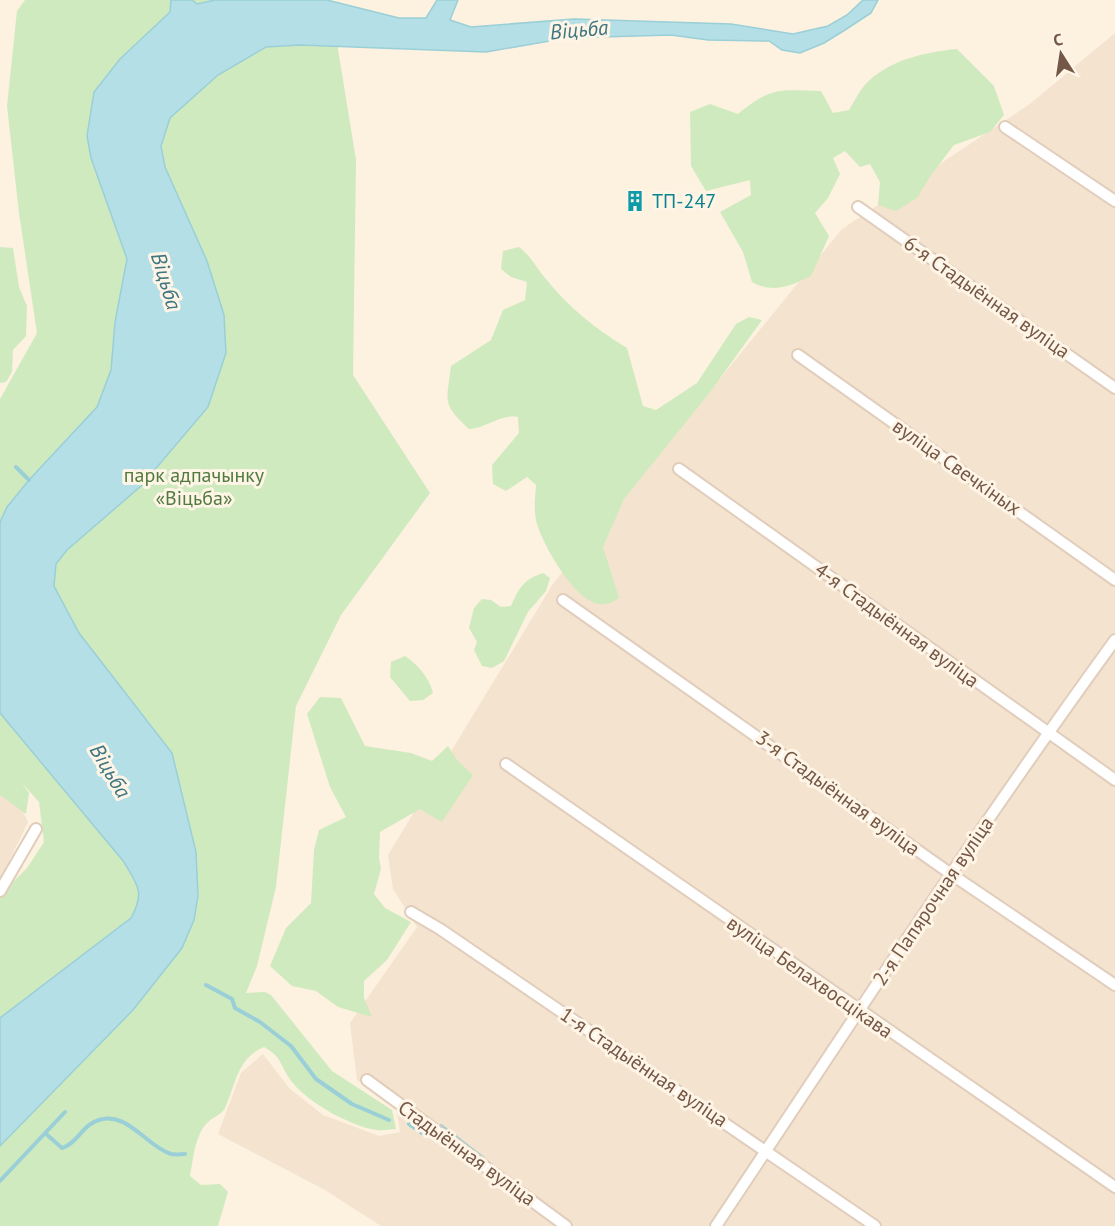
<svg xmlns="http://www.w3.org/2000/svg" width="1115" height="1226" viewBox="0 0 1115 1226" font-family="'PT Sans',sans-serif">
<style>
.residential{fill:#f4e3ce}
.green{fill:#d0eabf}
.water{fill:#b4dfe6;stroke:#9acfd8;stroke-width:1.5}
.lines{fill:none;stroke-linecap:round;stroke-linejoin:round}
.stream{stroke:#9acfd8;stroke-width:4}
.minor-casing{stroke:#e1cdbc;stroke-width:14}
.minor{stroke:#fff;stroke-width:10}
.labels{text-anchor:middle;stroke-width:6;stroke-linejoin:round;paint-order:stroke}
.culture-label{font-size:20px;fill:#0d838f;stroke:#fff5e6;text-anchor:start}
.street-label{font-size:20px;fill:#745747;stroke:#fff5e6}
.park-label{font-size:20px;fill:#507a3f;stroke:#fff5e6}
.water-label{font-size:21px;font-style:italic;fill:#3e7681;stroke:#fff5e6}
</style>
<rect width="100%" height="100%" fill="#fdf1e0"/>
<path class="residential" d="M 1115,33 L 1115,1226 L 381,1226 L 325,1190 L 218,1134 L 241,1073 L 263,1054 L 289,1088 L 323,1115 L 379,1136 L 400,1132 L 396,1107 L 357,1080 L 350,1023 L 417,927 L 393,889 L 388,855 L 553,584 L 842,229 L 1030,104 Z
M 0,773 L 7,779 L 28,822 L 0,880 Z"/>
<path class="green" d="M 25,0 L 330,0 L 356,160 L 353,375 L 430,493 L 341,615 L 296,706 L 276,887 L 257,966 L 246,993 L 265,992 L 271,995 L 332,1071 L 392,1110 L 396,1129 C 390,1129 383,1131 377,1130 C 352,1127 307,1102 292,1082 C 280,1067 283,1057 264,1047 C 237,1058 236,1084 225,1108 C 221,1115 213,1117 207,1123 C 195,1135 193,1160 190,1176 L 201,1185 L 220,1184 L 228,1192 L 218,1226 L 0,1226 L 0,895 L 27,868 L 44,842 L 39,802 L 22,783 L 29,793 L 26,814 L 0,795 L 0,399 L 37,333 L 19,213 L 7,106 L 17,11 Z
M 957,49 L 994,86 L 1004,115 L 990,132 L 954,145 L 931,175 L 917,198 L 896,211 L 878,205 L 880,182 L 870,164 L 860,167 L 845,151 L 833,158 L 840,174 L 828,198 L 815,213 L 829,236 L 811,276 C 790,286 773,294 752,282 L 743,252 L 720,212 L 751,195 L 750,180 L 706,191 L 691,166 L 690,112 L 710,104 L 738,114 C 772,86 779,90 821,91 L 833,113 L 849,110 C 854,102 858,93 864,86 C 887,60 925,52 957,49 Z
M 0,247 L 13,248 L 19,287 L 27,306 L 26,336 L 13,350 L 12,372 L 6,382 L 0,383 Z
M 519,247 C 532,257 536,268 546,279 C 568,307 597,330 627,348 L 643,406 L 656,410 L 697,383 L 736,324 L 749,317 L 762,320 L 711,391 L 624,499 L 603,547 L 619,598 C 615,600 610,604 606,604 C 579,610 545,548 538,527 C 533,513 535,499 536,485 L 527,477 L 506,491 L 493,484 L 492,465 L 519,433 L 518,417 C 500,414 487,428 469,429 C 441,403 447,402 451,366 L 491,340 L 503,310 L 525,300 L 527,282 L 511,277 L 501,269 L 503,251 Z
M 543,573 L 550,578 L 546,591 L 528,612 L 504,661 L 492,668 L 482,666 L 474,650 L 477,642 L 469,628 L 474,608 L 482,599 L 491,600 L 501,607 L 511,606 C 519,588 524,579 543,573 Z
M 405,656 C 418,665 429,677 433,693 L 423,700 L 410,701 L 390,677 L 391,662 Z
M 320,697 L 341,698 L 365,746 L 411,753 L 432,761 L 448,746 L 457,760 L 473,775 L 442,822 L 420,809 L 380,832 L 379,858 L 381,869 L 374,894 L 385,908 L 411,922 L 387,960 L 364,981 L 364,998 L 372,1017 L 338,1007 L 316,991 L 292,986 L 270,966 L 286,928 L 311,903 L 314,850 L 319,830 L 346,817 L 330,787 L 307,714 Z"/>
<path class="water" d="M 171,0 L 192,0 L 197,4 L 215,0 L 327,0 L 399,18 L 426,18 L 437,0 L 458,0 L 450,20 L 471,27 L 574,19 L 731,24 L 793,34 L 828,26 L 847,15 L 863,0 L 878,0 L 871,13 L 845,30 L 824,43 L 800,53 L 782,50 L 769,41 L 708,40 L 671,35 L 567,38 L 486,52 L 300,45 L 266,47 L 218,75 L 170,118 L 161,146 L 165,167 L 207,261 L 224,315 L 226,353 L 208,407 L 141,486 L 67,550 L 56,564 L 54,586 L 79,633 L 172,753 L 196,852 L 198,896 L 194,920 L 182,948 L 133,1010 L 0,1146 L 0,1018 L 131,918 C 145,892 138,886 124,862 L 0,713 L 0,522 L 7,507 L 29,480 L 97,407 L 111,370 L 115,322 L 127,259 L 91,158 L 87,136 L 94,92 L 120,59 L 170,12 Z"/>
<g class="lines">
<path class="stream" d="M 16,467 L 29,480
M 206,985 L 232,999 L 235,1008 L 260,1022 L 291,1046 L 316,1079 L 352,1104 L 389,1120
M 409,1124 L 425,1135
M 441,1126 L 484,1159
M 45,1133 L 62,1148 C 77,1144 83,1124 99,1120 C 128,1111 147,1147 171,1154 C 175,1155 181,1154 185,1154
M 0,1181 L 65,1112"/>
<defs>
<path id="minor" d="M 1005,127 L 1115,201
M 858,207 L 1115,388
M 798,355 L 1115,580
M 679,469 L 1115,780
M 563,600 L 951,874 L 1115,985
M 506,764 L 1115,1187
M 0,891 L 36,829
M 411,912 L 440,929 L 875,1226
M 367,1080 L 566,1226
M 716,1226 C 847,1029 976,831 1115,640"/>
</defs>
<use href="#minor" class="minor-casing"/>
<use href="#minor" class="minor"/>
</g>
<defs>
<symbol id="building-bare" viewBox="-9 -9 18 18"><path d="M-4-6H4V6H1V3H-1V6H-4ZM-2.5-4.3h1.7v1.8h-1.7ZM.8-4.3h1.7v1.8H.8ZM-2.5-1h1.7V.8h-1.7ZM.8-1h1.7V.8H.8Z" fill="#0f9aa8" stroke="#fff5e6" stroke-width="2.5" paint-order="stroke"/></symbol>
</defs>
<g fill-rule="evenodd">
<use href="#building-bare" x="620" y="186" width="30" height="30"/>
</g>
<g class="labels">
<g class="culture-label">
<text x="652" y="208">ТП-247</text>
</g>
<g class="street-label">
<text transform="translate(987 297) rotate(35)" y="7">6-я Стадыённая вуліца</text>
<text transform="translate(957 467) rotate(35)" y="7">вуліца Свечкіных</text>
<text transform="translate(897 625) rotate(36)" y="7">4-я Стадыённая вуліца</text>
<text transform="translate(838 793) rotate(36)" y="7">3-я Стадыённая вуліца</text>
<text transform="translate(933 901) rotate(-56)" y="7">2-я Папярочная вуліца</text>
<text transform="translate(810 977) rotate(35)" y="7">вуліца Белахвосцікава</text>
<text transform="translate(644 1067) rotate(34)" y="7">1-я Стадыённая вуліца</text>
<text transform="translate(467 1153) rotate(36)" y="7">Стадыённая вуліца</text>
</g>
<g class="park-label">
<text x="194" y="482">парк адпачынку<tspan x="194" dy="23">«Віцьба»</tspan></text>
</g>
<g class="water-label">
<text transform="translate(579 30) rotate(-5)" y="7">Віцьба</text>
<text transform="translate(166 281) rotate(73)" y="7">Віцьба</text>
<text transform="translate(110 771) rotate(59)" y="7">Віцьба</text>
</g>
</g>
<g transform="translate(1061 54) rotate(348)" stroke="#fff5e6" stroke-width="4.5" paint-order="stroke">
<path d="M0-4.5L10 22L0 15L-10 22Z" fill="#745747"/>
<text y="-9" font-size="16" font-weight="bold" text-anchor="middle" fill="#745747">С</text>
</g>
</svg>
